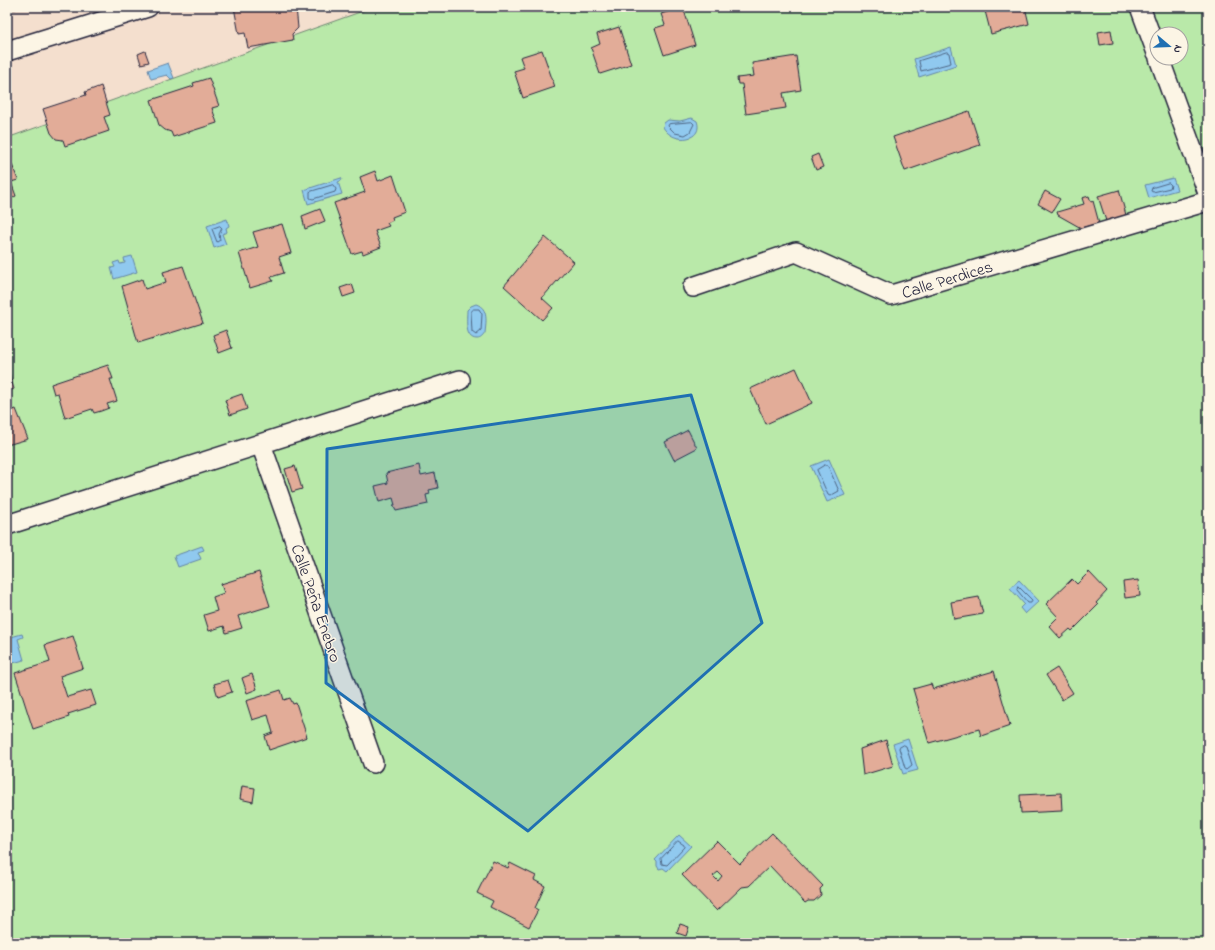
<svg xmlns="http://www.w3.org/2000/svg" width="1215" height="950" viewBox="0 0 1215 950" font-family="'Indie Flower',sans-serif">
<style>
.green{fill:#b9e9a9;stroke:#6e8672;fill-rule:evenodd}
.water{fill:#90c9ef;stroke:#6486a7}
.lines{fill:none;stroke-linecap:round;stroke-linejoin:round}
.shore{stroke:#4e6583;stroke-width:1}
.building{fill:#e2ac98;stroke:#22223b;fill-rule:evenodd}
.street-casing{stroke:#22223b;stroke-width:22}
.path{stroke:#22223b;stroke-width:2.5;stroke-dasharray:4 3;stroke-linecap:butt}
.street{stroke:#fcf5e5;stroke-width:19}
.marked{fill:#1f6fb2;fill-opacity:0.2;stroke:#1f6fb2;stroke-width:3;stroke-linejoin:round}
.labels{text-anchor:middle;stroke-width:3;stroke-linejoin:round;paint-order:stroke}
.street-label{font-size:17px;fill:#22223b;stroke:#fcf5e5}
</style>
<rect width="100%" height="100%" fill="#f4dfce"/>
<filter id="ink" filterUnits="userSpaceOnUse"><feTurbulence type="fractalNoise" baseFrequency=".025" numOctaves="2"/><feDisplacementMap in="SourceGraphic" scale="8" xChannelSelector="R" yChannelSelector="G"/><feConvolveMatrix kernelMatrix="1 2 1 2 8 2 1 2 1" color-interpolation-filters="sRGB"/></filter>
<g filter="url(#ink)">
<path class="green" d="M 374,7 L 1208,7 L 1208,943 L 7,943 L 7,138 ZM 1157,34 L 1181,34 L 1181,58 L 1157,58 Z"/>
<path class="water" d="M 951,47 L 956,65 L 919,77 L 914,59 Z
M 168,63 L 174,78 L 171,79 L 167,75 L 151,79 L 148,70 Z
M 692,118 L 697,121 C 704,141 673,145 663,127 L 664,123 L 668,120 L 680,121 Z
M 341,178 L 342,180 L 338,182 L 342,194 L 308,204 L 304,190 Z
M 1173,178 L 1177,190 L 1149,198 L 1145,185 Z
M 227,219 L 229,226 L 226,228 L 227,232 L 222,234 L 226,244 L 214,248 L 207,226 Z
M 132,256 L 137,272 L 114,279 L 111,268 L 115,267 L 113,263 L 119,261 L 120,264 L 125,263 L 124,258 Z
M 476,304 C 489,308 486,323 485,333 C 483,336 481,339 477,339 C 464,339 467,319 467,310 L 471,306 Z
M 829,459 L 845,495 L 827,502 L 811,466 Z
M 202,546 L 204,550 L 198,552 L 201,559 L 178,567 L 174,556 Z
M 1019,580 L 1039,601 L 1025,614 L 1020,608 L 1024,604 L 1010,588 Z
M 22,634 L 23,637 L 18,639 L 24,660 L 13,663 L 7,638 Z
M 908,739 L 918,770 L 903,774 L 893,744 Z
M 679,835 L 691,846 L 667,871 L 663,868 L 659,869 L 657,866 L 657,862 L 655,860 Z"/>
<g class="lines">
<path class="shore" d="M 947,52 L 949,53 L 951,63 L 921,71 L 919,61 Z
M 692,122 L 694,124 L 690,132 L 685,135 L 675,133 L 668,126 L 669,124 Z
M 1169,183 L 1171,185 L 1170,188 L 1153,192 L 1151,191 L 1152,188 Z
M 333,185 L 336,189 L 335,192 L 313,199 L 310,198 L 310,192 Z
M 220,226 L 222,228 L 219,234 L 220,240 L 217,242 L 212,229 Z
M 474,309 L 479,309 L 482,314 L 481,331 L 476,335 L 472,332 L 471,312 Z
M 825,465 L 828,466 L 839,491 L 830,496 L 828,495 L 817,470 Z
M 1018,586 L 1032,600 L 1031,603 L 1028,603 L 1017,590 Z
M 904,745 L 906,746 L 912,765 L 907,769 L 905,768 L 899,748 Z
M 678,841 L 684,845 L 684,847 L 667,865 L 662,864 L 661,859 Z"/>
</g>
<path class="building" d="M 234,7 L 296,7 L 298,28 L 292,34 L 293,40 L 248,48 L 245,33 L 239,34 Z
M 683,7 L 695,45 L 664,55 L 655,28 L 665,25 L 661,14 Z
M 963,7 L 976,7 L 964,10 Z
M 984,7 L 1025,7 L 1029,24 L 991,34 Z
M 619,27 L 631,64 L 600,74 L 591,48 L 600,44 L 597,34 Z
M 1111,30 L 1113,43 L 1100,45 L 1098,32 Z
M 542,50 L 555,87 L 523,98 L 514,71 L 524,68 L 520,57 Z
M 145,51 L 149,62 L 141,64 L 138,54 Z
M 796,56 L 801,90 L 783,93 L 786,108 L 746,114 L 742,84 L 738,84 L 737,78 L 754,76 L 752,63 Z
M 209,78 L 219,106 L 212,108 L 217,123 L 173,137 L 171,132 L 165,130 L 159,125 L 151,100 L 194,86 L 193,83 Z
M 101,86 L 110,115 L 104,117 L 109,131 L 65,146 L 63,140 L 56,139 L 51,133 L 43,109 L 86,95 L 85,92 Z
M 969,111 L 980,145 L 905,171 L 893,137 Z
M 7,152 L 18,180 L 11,182 L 16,196 L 7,200 Z
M 818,154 L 823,167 L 816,170 L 811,157 Z
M 375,171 L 378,181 L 393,175 L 405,212 L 392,217 L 393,220 L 387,223 L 389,226 L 375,231 L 381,247 L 363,254 L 362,251 L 352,254 L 334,203 L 365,192 L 360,177 Z
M 1119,190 L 1126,215 L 1106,221 L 1098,196 Z
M 1045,191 L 1060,199 L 1052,212 L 1038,204 Z
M 1089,196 L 1091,202 L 1093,201 L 1099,223 L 1081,228 L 1058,215 L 1057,212 L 1084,204 L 1082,198 Z
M 320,209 L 325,221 L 305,229 L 302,216 Z
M 282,224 L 291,253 L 279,257 L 284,273 L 271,277 L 273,281 L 250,288 L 239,253 L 258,247 L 253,232 Z
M 545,237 L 574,262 L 542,298 L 553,308 L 542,320 L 504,286 Z
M 183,266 L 203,323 L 138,343 L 122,286 L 142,279 L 145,289 L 166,282 L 163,272 Z
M 352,284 L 355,293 L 343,297 L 340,288 Z
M 226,330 L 232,348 L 219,353 L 213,335 Z
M 108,365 L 113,379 L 110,379 L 117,401 L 107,404 L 109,408 L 101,411 L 94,413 L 92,409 L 65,418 L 58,393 L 54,394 L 51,384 Z
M 796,368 L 812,403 L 766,424 L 750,389 Z
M 9,372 L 14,389 L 7,392 L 7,373 Z
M 242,394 L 247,409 L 230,415 L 225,400 Z
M 16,409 L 28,439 L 7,445 L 7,412 Z
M 688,430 L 697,448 L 674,460 L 665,442 Z
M 419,465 L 421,476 L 435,473 L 438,488 L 429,490 L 430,494 L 426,495 L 428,504 L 396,511 L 393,505 L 395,505 L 393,498 L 379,502 L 375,486 L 388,483 L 386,473 Z
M 295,466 L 302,489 L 292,492 L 285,469 Z
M 259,572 L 270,606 L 238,616 L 242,628 L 226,633 L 224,626 L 209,631 L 204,615 L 217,611 L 213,597 L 224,593 L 221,584 Z
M 1089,572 L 1107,591 L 1096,603 L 1098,605 L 1072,631 L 1070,629 L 1060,638 L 1049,626 L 1058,617 L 1046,604 L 1072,579 L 1077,584 Z
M 1138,580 L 1140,596 L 1125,598 L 1123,582 Z
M 979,597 L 983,614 L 954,619 L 951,602 Z
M 73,636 L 83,668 L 60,676 L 67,697 L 91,690 L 96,705 L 68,714 L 69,717 L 33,729 L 15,673 L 50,662 L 45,645 Z
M 1208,666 L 1208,683 L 1205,683 Z
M 1057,668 L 1073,693 L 1062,700 L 1046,675 Z
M 994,671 L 1010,726 L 981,736 L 979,729 L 929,743 L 913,689 L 931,684 L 933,689 Z
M 252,674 L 257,689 L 247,693 L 242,678 Z
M 228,680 L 232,692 L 218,697 L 214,684 Z
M 281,690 L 284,700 L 290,698 L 293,704 L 296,703 L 307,737 L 269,750 L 265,736 L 273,733 L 268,715 L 252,720 L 246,701 Z
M 886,740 L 893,766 L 863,775 L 860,749 Z
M 242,786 L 255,788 L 253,802 L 240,799 Z
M 1061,793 L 1062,811 L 1021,813 L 1020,795 Z
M 772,833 L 823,886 L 820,889 L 821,895 L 814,901 L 808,901 L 805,903 L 770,866 L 749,886 L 742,887 L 717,911 L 682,875 L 717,841 L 740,864 ZM 718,872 L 722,876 L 718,881 L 713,876 Z
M 493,861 L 508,868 L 510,863 L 536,876 L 534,880 L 545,886 L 535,908 L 538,910 L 529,927 L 490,907 L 493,901 L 477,893 Z
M 680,924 L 689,927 L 686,936 L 677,933 Z"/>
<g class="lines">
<defs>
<path id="street" d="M 1140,7 L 1157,53
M 7,51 L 148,7
M 1159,58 L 1208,193
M 693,287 L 796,252 L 891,295 L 1208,201
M 261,444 L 373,763
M 7,525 L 460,380"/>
</defs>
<use href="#street" class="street-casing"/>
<path class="path" d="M 7,11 L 18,7"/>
<use href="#street" class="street"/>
</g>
</g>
<path class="marked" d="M 691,395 L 762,623 L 528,831 L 326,683 L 327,449 Z"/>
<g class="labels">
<g class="street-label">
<text transform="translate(947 279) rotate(-17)" y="6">Calle Perdices</text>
<text transform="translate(317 603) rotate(71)" y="6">Calle Peña Enebro</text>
</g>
</g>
<rect width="1215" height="950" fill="none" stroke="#fcf5e5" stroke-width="24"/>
<rect x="12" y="12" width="1191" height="926" fill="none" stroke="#22223b" stroke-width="1.5" filter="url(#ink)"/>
<g transform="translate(1169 46) rotate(109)"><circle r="19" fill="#fcf5e5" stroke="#a5a1a1"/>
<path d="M0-3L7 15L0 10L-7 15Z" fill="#1f6fb2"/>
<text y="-6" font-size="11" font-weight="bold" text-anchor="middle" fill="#22223b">N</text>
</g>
</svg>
